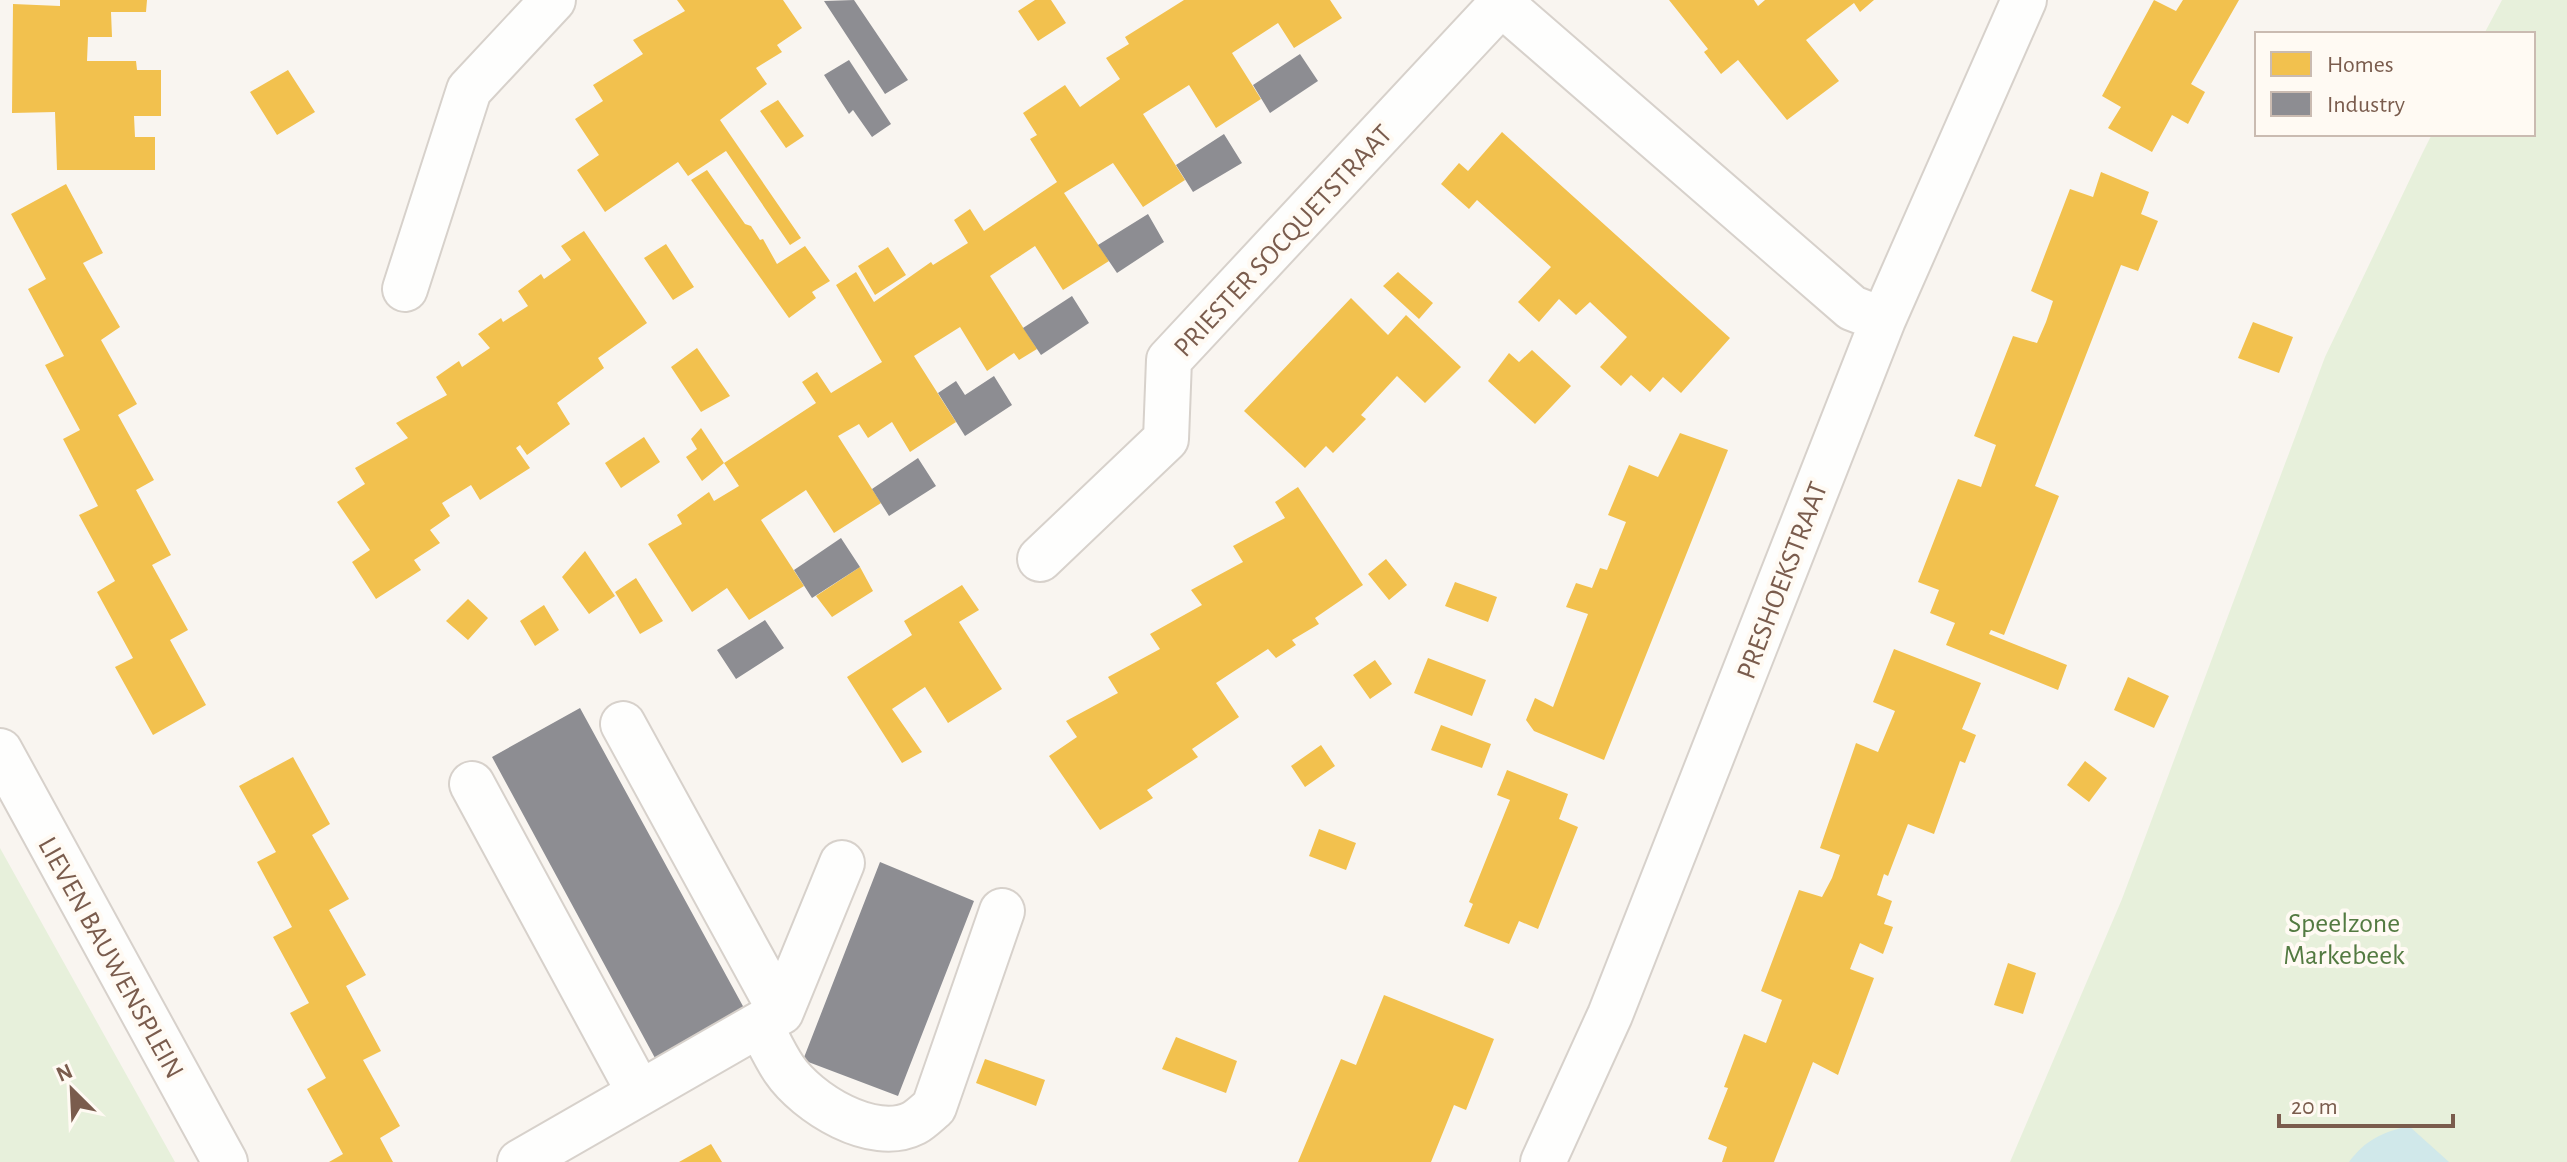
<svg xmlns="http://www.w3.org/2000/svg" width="2567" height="1162" viewBox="0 0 2567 1162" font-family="'Alegreya Sans',sans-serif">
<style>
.green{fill:#e7f0db}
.water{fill:#d0e8ea}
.homes{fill:#f2c14e}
.industry{fill:#8d8d92}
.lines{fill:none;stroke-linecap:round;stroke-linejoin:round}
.minor-casing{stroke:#d7d1cb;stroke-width:48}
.minor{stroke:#fefefd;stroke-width:44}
.labels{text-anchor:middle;stroke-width:8;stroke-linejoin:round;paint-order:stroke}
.street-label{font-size:28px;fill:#7a5c4d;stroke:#fffaf3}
.park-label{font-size:28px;fill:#537a41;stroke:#fffaf3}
</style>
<rect width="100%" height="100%" fill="#f9f5f0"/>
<path class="green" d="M 2502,0 L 2567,0 L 2567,1162 L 2010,1162 L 2122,899 L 2325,357 L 2422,154 L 2432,134 L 2533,134 L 2533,34 L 2484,34 Z
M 0,848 L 175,1162 L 0,1162 Z"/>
<path class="water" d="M 2409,1126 L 2449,1162 L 2349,1162 C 2365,1140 2383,1132 2409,1126 Z"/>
<path class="homes" d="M 60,0 L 147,0 L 146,12 L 111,12 L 112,37 L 88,37 L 87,61 L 136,61 L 137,70 L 161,70 L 161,116 L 134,116 L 135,137 L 155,137 L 155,170 L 57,170 L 55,112 L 12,113 L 13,4 L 60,6 Z
M 677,0 L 783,0 L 802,28 L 777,45 L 782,52 L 756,68 L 767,84 L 720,120 L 801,238 L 790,245 L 726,151 L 688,176 L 678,162 L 605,212 L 577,170 L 599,155 L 575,119 L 603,101 L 593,85 L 643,54 L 633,40 L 685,11 Z
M 1035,0 L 1051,0 L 1066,23 L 1038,41 L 1018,11 Z
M 1184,0 L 1330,0 L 1342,18 L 1294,48 L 1278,23 L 1232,53 L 1261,99 L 1216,128 L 1189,85 L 1143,114 L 1185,180 L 1143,207 L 1113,163 L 1064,193 L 1109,261 L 1063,290 L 1035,246 L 990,276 L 1037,349 L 1019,360 L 1014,353 L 987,371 L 960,327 L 914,356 L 956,422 L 910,452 L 892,422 L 868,438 L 859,424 L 838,436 L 881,503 L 834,533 L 806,490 L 761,520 L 804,586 L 749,620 L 727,588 L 692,612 L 648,544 L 682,524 L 677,515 L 709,492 L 714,501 L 739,486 L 724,463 L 816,403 L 802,382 L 817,372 L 831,393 L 882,362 L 836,285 L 856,272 L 874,302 L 931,262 L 933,265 L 968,243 L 954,220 L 970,209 L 984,231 L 1057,182 L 1030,139 L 1037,135 L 1023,113 L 1065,85 L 1080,107 L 1120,79 L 1106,58 L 1129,44 L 1125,37 Z
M 1669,0 L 1754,0 L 1758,6 L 1765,0 L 1874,0 L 1860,12 L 1854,3 L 1806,40 L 1839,81 L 1787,120 L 1738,60 L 1721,74 L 1704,52 L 1708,49 Z
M 2154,0 L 2176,11 L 2183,0 L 2239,0 L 2191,84 L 2205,92 L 2188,124 L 2172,115 L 2152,152 L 2108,128 L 2121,107 L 2102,96 Z
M 288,70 L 315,112 L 277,135 L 250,92 Z
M 778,100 L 804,136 L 786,148 L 760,111 Z
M 1502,132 L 1730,338 L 1681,393 L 1663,377 L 1650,392 L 1631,375 L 1621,386 L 1600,367 L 1627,337 L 1590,302 L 1576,315 L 1559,299 L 1539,322 L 1518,302 L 1551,267 L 1477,200 L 1469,209 L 1441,184 L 1459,163 L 1468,171 Z
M 707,170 L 745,224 L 751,226 L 760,240 L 763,239 L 777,264 L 805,246 L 830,281 L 812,292 L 816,298 L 789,318 L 691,180 Z
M 2101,172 L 2149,192 L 2141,214 L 2158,221 L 2138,271 L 2121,265 L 2035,486 L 2059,496 L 2004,635 L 1991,630 L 1989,634 L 2067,665 L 2058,690 L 1946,645 L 1955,623 L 1930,613 L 1939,590 L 1918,582 L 1958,479 L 1981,487 L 1996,445 L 1974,436 L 2013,336 L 2037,343 L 2046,322 L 2053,301 L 2031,291 L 2070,189 L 2093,197 Z
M 66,184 L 103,253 L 83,263 L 120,327 L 101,340 L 137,404 L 118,415 L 154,480 L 136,490 L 171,555 L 152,565 L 188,630 L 170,640 L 206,705 L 153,735 L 115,667 L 133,658 L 97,592 L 115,581 L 79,515 L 98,506 L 63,439 L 80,430 L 45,365 L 64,356 L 28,289 L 46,279 L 11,214 Z
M 584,231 L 647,323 L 598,358 L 604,368 L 557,403 L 570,424 L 527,455 L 520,445 L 516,448 L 530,468 L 480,500 L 471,485 L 442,503 L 450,516 L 430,530 L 440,543 L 414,560 L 421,570 L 376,599 L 352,562 L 370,550 L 337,502 L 365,484 L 355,468 L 408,438 L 396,423 L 447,395 L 436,377 L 459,361 L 462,367 L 490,348 L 478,334 L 501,318 L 503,322 L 528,306 L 518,291 L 541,274 L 544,279 L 571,260 L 561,246 Z
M 666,244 L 694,287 L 673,300 L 644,258 Z
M 888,247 L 906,275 L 875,295 L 858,266 Z
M 1398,272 L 1433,303 L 1419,319 L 1383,286 Z
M 1351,298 L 1388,335 L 1406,315 L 1461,367 L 1425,403 L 1397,376 L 1361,415 L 1366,419 L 1333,453 L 1326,446 L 1305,468 L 1244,411 Z
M 2253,322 L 2293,337 L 2279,373 L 2238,358 Z
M 697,348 L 730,396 L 701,412 L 671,367 Z
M 1532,350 L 1571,386 L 1535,424 L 1488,381 L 1509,353 L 1519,362 Z
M 701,428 L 724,463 L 702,481 L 686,457 L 697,449 L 691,439 Z
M 1680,433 L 1728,450 L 1604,760 L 1534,731 L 1526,720 L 1535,698 L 1553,707 L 1588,614 L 1566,607 L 1576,583 L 1592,588 L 1600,568 L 1607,570 L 1626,522 L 1608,515 L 1629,465 L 1658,477 Z
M 644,437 L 660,462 L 621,488 L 605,463 Z
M 1298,487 L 1363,585 L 1315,618 L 1319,624 L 1292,640 L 1296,645 L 1276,658 L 1268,649 L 1216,683 L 1239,717 L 1192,749 L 1198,757 L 1147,790 L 1153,798 L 1100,830 L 1049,756 L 1077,737 L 1066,721 L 1118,693 L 1108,677 L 1160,649 L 1150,634 L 1202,605 L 1191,590 L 1243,562 L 1233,546 L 1285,518 L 1275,502 Z
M 585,551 L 615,596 L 589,614 L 562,577 Z
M 1386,559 L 1407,585 L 1389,600 L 1368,574 Z
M 860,567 L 873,591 L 832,617 L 816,596 Z
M 636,578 L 663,621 L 640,634 L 615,592 Z
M 1455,582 L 1497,597 L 1488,622 L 1445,606 Z
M 962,585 L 979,610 L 959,622 L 1002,689 L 948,723 L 925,687 L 892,709 L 922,752 L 902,763 L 847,677 L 912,635 L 904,621 Z
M 468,599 L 488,618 L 468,640 L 446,621 Z
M 544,605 L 559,630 L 535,646 L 520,621 Z
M 1894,649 L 1981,683 L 1962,729 L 1976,735 L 1965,763 L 1960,761 L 1934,834 L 1908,824 L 1888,876 L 1884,874 L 1877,895 L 1892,901 L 1884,924 L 1893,927 L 1883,954 L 1860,943 L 1850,969 L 1874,978 L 1838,1075 L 1813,1062 L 1774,1162 L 1722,1162 L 1727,1147 L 1708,1139 L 1728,1088 L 1724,1087 L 1744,1034 L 1766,1043 L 1782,1000 L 1761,991 L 1799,890 L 1822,897 L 1832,878 L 1840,855 L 1820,848 L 1856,743 L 1878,752 L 1895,711 L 1873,702 Z
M 1428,658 L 1486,680 L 1472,716 L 1414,693 Z
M 1375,660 L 1392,684 L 1370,699 L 1353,675 Z
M 2128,677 L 2169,696 L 2154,728 L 2114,710 Z
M 1441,725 L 1491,744 L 1482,768 L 1431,750 Z
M 1321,745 L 1335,766 L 1305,787 L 1291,766 Z
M 293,757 L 330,824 L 312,835 L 349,899 L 329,910 L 366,975 L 346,986 L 381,1051 L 363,1060 L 400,1126 L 380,1138 L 393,1162 L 329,1162 L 343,1154 L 307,1089 L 326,1078 L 290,1013 L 309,1003 L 273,937 L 292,927 L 257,862 L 276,852 L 239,786 Z
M 2085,761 L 2107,778 L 2089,802 L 2067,785 Z
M 1507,770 L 1568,794 L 1559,819 L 1578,827 L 1538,929 L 1519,921 L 1509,944 L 1464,926 L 1473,904 L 1469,902 L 1510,800 L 1497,795 Z
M 1319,829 L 1356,843 L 1346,870 L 1309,856 Z
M 2008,963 L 2036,973 L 2023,1014 L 1994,1005 Z
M 1384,995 L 1494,1039 L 1466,1110 L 1454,1105 L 1431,1162 L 1298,1162 L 1341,1059 L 1356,1065 Z
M 1176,1037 L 1237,1061 L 1226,1093 L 1162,1069 Z
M 985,1059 L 1045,1080 L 1036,1106 L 976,1083 Z
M 711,1144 L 722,1162 L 679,1162 Z"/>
<path class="industry" d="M 854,0 L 908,80 L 885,94 L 824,1 Z
M 1300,54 L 1318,81 L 1270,113 L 1253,85 Z
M 849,60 L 891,124 L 872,137 L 853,110 L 849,114 L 824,75 Z
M 1224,134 L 1242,163 L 1193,192 L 1176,165 Z
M 1148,214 L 1164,242 L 1117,273 L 1098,245 Z
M 1072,296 L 1089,323 L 1041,355 L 1023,328 Z
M 994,376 L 1012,405 L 965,436 L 938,393 L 956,381 L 965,395 Z
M 918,458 L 936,486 L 889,516 L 872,489 Z
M 841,538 L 860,567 L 812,598 L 794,570 Z
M 765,620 L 784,648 L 736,679 L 717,650 Z
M 580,708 L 744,1008 L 655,1058 L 492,757 Z
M 880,862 L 974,901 L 898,1096 L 803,1060 Z"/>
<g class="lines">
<defs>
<path id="minor" d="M 1497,0 L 1852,308 L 1883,320
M 405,289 L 469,90 L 553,0
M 1040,559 L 1166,439 L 1169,360 L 1501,4
M 0,751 L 225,1162
M 472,784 L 639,1092
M 781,1012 L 842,863
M 760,1025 C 768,1040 775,1056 784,1069 C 807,1103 873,1144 914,1123 C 921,1119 928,1112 934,1107 L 1002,911
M 520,1162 L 781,1012 L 623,724
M 1543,1162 L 1610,1015 L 1883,320 L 2024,0"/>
</defs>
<use href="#minor" class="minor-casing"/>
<use href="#minor" class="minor"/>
</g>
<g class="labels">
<g class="street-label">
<text transform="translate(1282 240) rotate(-47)" y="10">PRIESTER SOCQUETSTRAAT</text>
<text transform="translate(1781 580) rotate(-69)" y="10">PRESHOEKSTRAAT</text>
<text transform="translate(112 957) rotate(61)" y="10">LIEVEN BAUWENSPLEIN</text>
</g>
<g class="park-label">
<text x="2344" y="932">Speelzone<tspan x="2344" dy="32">Markebeek</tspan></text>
</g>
</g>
<rect x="2255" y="32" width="280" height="104" fill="#fffaf3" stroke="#cabbb1" stroke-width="2"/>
<rect x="2271" y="52" width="40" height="24" fill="#f2c14e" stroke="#cabbb1" stroke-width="2"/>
<text x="2327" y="72" font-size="24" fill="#7a5c4d">Homes</text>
<rect x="2271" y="92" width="40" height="24" fill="#8d8d92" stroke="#cabbb1" stroke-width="2"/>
<text x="2327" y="112" font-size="24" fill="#7a5c4d">Industry</text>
<g transform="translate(72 1090) rotate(336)" stroke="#fffaf3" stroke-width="6" paint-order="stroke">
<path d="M0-6L14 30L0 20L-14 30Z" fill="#7a5c4d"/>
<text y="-12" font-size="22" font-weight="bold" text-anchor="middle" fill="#7a5c4d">N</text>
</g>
<path d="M2279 1114v12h174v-12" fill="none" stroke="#7a5c4d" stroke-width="4"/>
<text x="2291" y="1114" font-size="24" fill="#7a5c4d" stroke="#fffaf3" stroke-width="6" paint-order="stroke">20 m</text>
</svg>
